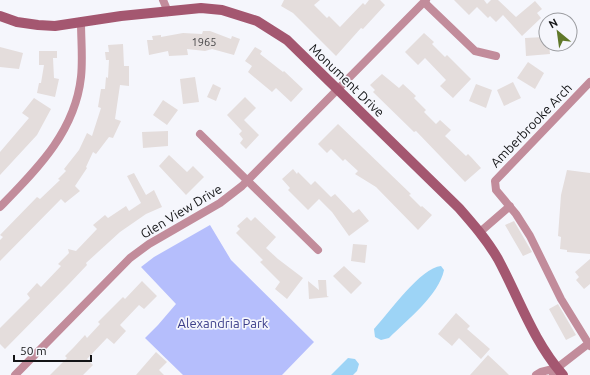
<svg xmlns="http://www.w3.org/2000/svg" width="590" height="375" viewBox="0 0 590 375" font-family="Ubuntu,sans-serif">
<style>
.green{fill:#b5befc}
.water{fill:#9dd4f6}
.building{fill:#e4dddc}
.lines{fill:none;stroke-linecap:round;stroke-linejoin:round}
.street{stroke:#c28c9b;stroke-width:8}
.secondary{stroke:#a45770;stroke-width:10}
.labels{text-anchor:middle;stroke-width:3.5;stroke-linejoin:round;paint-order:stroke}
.number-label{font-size:11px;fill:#474648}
.street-label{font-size:13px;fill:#131416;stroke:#f5f6fc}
.park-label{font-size:13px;fill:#3c3e8a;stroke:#f5f6fc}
</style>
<rect width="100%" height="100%" fill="#f5f6fc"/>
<path class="green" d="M 210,225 L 231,260 L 314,342 L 282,375 L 183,375 L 145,338 L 158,325 L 176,304 L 141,267 L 154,257 Z"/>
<path class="water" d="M 441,266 L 444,270 C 439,295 407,320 389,338 L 381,340 L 375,337 L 374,329 C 388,314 421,267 441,266 Z
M 348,358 L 355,359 L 359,364 L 357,371 L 353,375 L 331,375 Z"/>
<path class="building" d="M 284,0 L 320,0 L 314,5 L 327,18 L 329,16 L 340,27 L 363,3 L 365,5 L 369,0 L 380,0 L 385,5 L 363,29 L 361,28 L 336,56 L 293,13 L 281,6 Z
M 454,0 L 484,0 L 487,4 L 491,0 L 498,0 L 516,17 L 535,1 L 542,9 L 537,13 L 541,18 L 522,36 L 503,15 L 496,22 L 490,16 L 488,18 L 477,7 L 469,15 Z
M 203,31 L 210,31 L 231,39 L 232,36 L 240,39 L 234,55 L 212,49 L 205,51 L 187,49 L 188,55 L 169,56 L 168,51 L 149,55 L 147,40 L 153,40 L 152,36 L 161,35 L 161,37 L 183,33 L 202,34 Z
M 424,33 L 434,42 L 432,44 L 445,57 L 447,55 L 471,79 L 453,98 L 440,86 L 446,80 L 425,58 L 418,65 L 405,52 Z
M 544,37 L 546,44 L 549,44 L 550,54 L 526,56 L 525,38 Z
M 123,44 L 124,66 L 129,66 L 129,86 L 120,85 L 115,119 L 121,121 L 113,138 L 109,137 L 96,154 L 93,152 L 86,167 L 87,168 L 75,186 L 80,191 L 65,203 L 61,199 L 0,261 L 0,240 L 3,237 L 0,235 L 37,197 L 40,199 L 60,180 L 58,179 L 66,171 L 64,169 L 79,150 L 87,133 L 92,136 L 101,108 L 98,107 L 101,89 L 105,89 L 106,77 L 108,78 L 109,60 L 106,60 L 105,52 L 109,52 L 108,45 Z
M 0,47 L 23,53 L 19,69 L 0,67 Z
M 255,47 L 262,51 L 260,54 L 283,72 L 284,71 L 303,89 L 291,102 L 276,88 L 272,92 L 248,72 L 252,66 L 245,61 Z
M 39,51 L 57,51 L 57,58 L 53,58 L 54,78 L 59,79 L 55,97 L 37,93 L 39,83 L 41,83 L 44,65 L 39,65 Z
M 528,62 L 544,73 L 535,89 L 517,78 Z
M 382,74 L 399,88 L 403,84 L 416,96 L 414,98 L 426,110 L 424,112 L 436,124 L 440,120 L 451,130 L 445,136 L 466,156 L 468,154 L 471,157 L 481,168 L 465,182 L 416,131 L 414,132 L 373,92 L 375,90 L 370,85 Z
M 195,77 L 199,102 L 183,104 L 180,79 Z
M 513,82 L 521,98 L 504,106 L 497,90 Z
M 213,84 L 221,88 L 216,101 L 207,97 Z
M 476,84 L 492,90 L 486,108 L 469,101 Z
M 245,97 L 256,108 L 244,120 L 259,135 L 246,149 L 240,143 L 243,139 L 239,134 L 242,131 L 227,115 Z
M 34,98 L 51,109 L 37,135 L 0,175 L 0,152 L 29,118 L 22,113 Z
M 163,100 L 178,110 L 167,125 L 153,115 Z
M 338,124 L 411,194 L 409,195 L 421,207 L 422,206 L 432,215 L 418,230 L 376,187 L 355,174 L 358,171 L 345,159 L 343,161 L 331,149 L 327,153 L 318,144 Z
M 168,131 L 168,146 L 143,148 L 142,132 Z
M 169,155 L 187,172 L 193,166 L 204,177 L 186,195 L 159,166 Z
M 293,169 L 297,174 L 298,172 L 311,185 L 315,181 L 331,197 L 335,194 L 353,213 L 359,209 L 369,221 L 349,236 L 332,212 L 319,199 L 308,210 L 288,190 L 290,188 L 282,179 Z
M 567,170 L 590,173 L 590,254 L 567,252 L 567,250 L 560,249 L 561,237 L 558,236 L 561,195 Z
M 134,173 L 146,195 L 154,190 L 162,207 L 146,214 L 120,232 L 86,263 L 87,265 L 69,284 L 5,349 L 0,344 L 0,328 L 30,298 L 27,294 L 37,283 L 41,287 L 61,266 L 58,264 L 69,253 L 68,249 L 76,251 L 97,229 L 93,225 L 105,215 L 108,218 L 126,206 L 129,211 L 141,203 L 127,176 Z
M 247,217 L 251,221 L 255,217 L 276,237 L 266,248 L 278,259 L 303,278 L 287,299 L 275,289 L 280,282 L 260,262 L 263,260 L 236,233 L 240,229 L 237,226 Z
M 514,221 L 532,252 L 523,256 L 505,225 Z
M 353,244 L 367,245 L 365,263 L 351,261 Z
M 590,259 L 590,284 L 584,289 L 576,280 L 579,277 L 575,272 Z
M 344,266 L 362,283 L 351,294 L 333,276 Z
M 318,280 L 326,280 L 327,296 L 329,297 L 309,299 L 308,281 L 319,290 Z
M 142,281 L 157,296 L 144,309 L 139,305 L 120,325 L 126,331 L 114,344 L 107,338 L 87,359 L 93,365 L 83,375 L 50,375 L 67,358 L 65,356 L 74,347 L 85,335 L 87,338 L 100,324 L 98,322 L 123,297 L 125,299 Z
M 558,304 L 576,335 L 566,340 L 549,309 Z
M 456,313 L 470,326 L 467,329 L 490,349 L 481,359 L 459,338 L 452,346 L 438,334 Z
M 156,352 L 167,362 L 159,370 L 164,375 L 136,375 Z
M 488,355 L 503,369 L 509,375 L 470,375 Z"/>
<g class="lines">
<path class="street" d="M 163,0 L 168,12
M 424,2 L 475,51 L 496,56
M 590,82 L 495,181 L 496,190 L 516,214 L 530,236 L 561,299 L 590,346
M 200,134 L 318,250
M 0,207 C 37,169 75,132 81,77 C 83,59 81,40 81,22
M 480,232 L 510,206
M 15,375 L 130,258 L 149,244 L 220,203 L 242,186 L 426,0
M 536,375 L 541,372 L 557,368
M 553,375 L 557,368 L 588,344"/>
<path class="secondary" d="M 0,16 L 17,22 L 38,25 L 55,26 L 121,16 L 201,8 L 222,10 L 257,21 L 287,40 L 459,208 C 473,224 487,240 498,259 C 519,298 533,341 563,375"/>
</g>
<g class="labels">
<g class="number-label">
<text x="204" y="46">1965</text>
</g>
<g class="street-label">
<text transform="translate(347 80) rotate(44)" y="5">Monument Drive</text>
<text transform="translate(531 125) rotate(-46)" y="5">Amberbrooke Arch</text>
<text transform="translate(181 211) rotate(-31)" y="5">Glen View Drive</text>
</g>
<g class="park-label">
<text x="223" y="328">Alexandria Park</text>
</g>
</g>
<g transform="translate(558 32) rotate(331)"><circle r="19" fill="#f5f6fc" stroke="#9b9ca0"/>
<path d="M0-3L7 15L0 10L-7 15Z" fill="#60782a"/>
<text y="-6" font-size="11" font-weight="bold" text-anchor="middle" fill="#131416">N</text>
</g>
<path d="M14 355v6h77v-6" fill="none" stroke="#131416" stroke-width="2"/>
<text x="20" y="355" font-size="12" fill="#131416" stroke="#f5f6fc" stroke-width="3" paint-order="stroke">50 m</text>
</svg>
